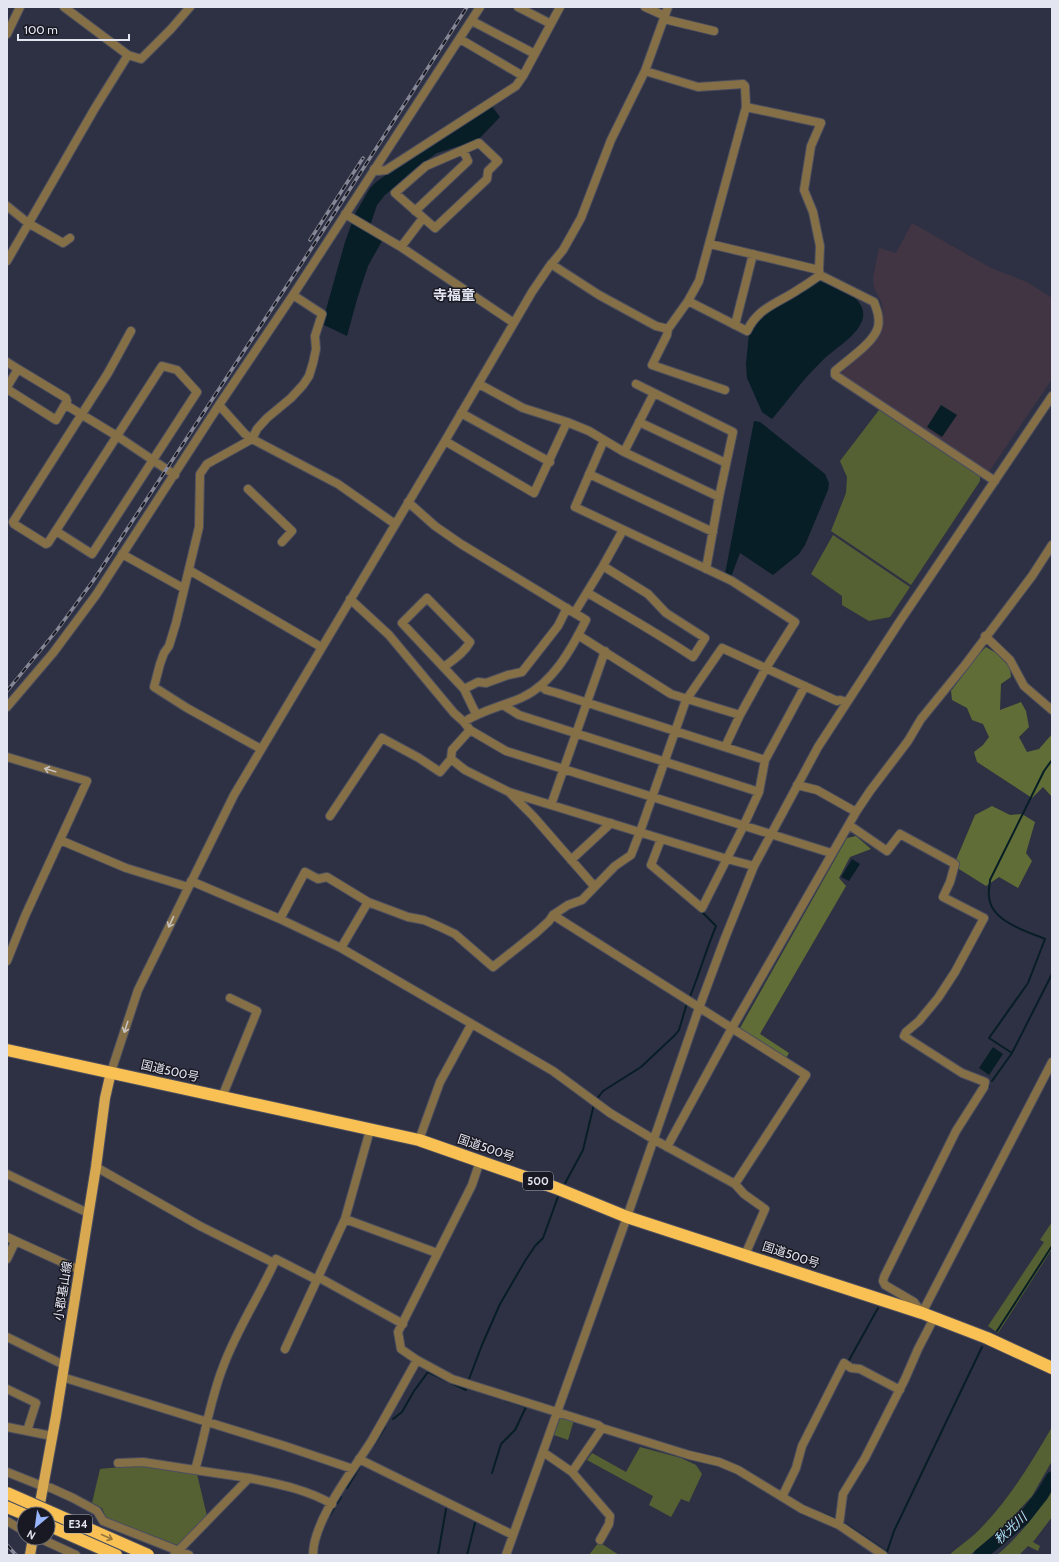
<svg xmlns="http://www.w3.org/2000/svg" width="1059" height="1562" viewBox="0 0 1059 1562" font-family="Cabin,'Noto Sans JP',sans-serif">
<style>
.education{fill:#413543}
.green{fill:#566133}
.forest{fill:#606d36}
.water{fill:#071e26}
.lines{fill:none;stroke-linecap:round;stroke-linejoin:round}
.stream{stroke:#071e26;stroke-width:2}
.river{stroke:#071e26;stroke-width:13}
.minor-casing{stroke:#4b4e5f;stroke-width:10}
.major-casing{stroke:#4b4e5f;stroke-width:12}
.highway-casing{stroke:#4b4e5f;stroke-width:14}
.minor{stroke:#856f47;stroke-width:8}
.major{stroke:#d8a951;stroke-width:10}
.highway{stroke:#f9c053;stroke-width:12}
.rail-casing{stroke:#858796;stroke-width:3.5}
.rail{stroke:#181922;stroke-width:2;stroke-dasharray:6;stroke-linecap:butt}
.highway-bridge-casing{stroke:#4b4e5f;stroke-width:14;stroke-linecap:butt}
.highway-bridge{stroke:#f9c053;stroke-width:12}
.oneway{stroke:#c7c2be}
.oneway2{stroke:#94753d}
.labels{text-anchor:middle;stroke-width:3;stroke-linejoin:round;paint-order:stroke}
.shield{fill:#181922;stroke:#a6a8b3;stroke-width:1}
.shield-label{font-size:11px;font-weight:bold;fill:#e3e5f1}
.street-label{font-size:12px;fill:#e3e5f1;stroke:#181922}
.water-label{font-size:13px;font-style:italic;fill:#aee7fe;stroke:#181922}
.quarter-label{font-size:14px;font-weight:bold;fill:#e3e5f1;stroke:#181922}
</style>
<rect width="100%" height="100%" fill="#2e3143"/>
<path class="education" d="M 912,223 L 991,268 L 1027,282 L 1052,298 L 1052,379 L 988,473 L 843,376 L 842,372 L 846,365 L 855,360 L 871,346 L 879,333 L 883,324 L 882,304 L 874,288 L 873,278 L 879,248 L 896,253 Z"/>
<path class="green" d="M 879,410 L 980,476 L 980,481 L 911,585 L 831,531 L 846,493 L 847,477 L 840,461 Z
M 833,535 L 910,587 L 890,617 L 869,621 L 842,605 L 842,596 L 811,574 Z
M 1052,1222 L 1052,1249 L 998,1333 L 988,1326 L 1044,1242 L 1040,1240 Z
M 565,1417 L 574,1420 L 568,1440 L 554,1435 L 560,1419 Z
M 1052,1427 L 1052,1461 L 1032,1496 L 1004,1526 L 970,1555 L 949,1555 C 957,1548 967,1541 975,1534 C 1007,1503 1030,1465 1052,1427 Z
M 640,1447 L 681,1458 L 696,1465 L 702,1474 L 689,1502 L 681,1499 L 671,1517 L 649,1505 L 653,1496 L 587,1460 L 592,1453 L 626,1472 Z
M 130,1466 L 149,1466 L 197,1474 L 207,1516 L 181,1544 L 177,1545 L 106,1518 L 102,1508 L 92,1503 L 100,1469 Z
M 1052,1489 L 1052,1517 L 1033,1542 L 1040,1546 L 1038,1551 L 1028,1546 L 1019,1555 L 997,1555 C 1019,1536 1037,1514 1052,1489 Z
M 599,1542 L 619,1555 L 589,1555 Z"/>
<path class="forest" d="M 986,647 L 996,653 L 1010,667 L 1011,677 L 1001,684 L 1000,710 L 1021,702 L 1026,711 L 1029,727 L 1019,737 L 1027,752 L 1039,749 L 1052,734 L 1052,797 L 1043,787 L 1032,798 L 977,762 L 974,752 L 983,745 L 989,737 L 983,724 L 972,720 L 967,708 L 952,700 L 951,691 L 978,655 Z
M 992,806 L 1010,815 L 1022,814 L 1035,822 L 1026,853 L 1032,861 L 1018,888 L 999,877 L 986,886 L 959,869 L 956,860 L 975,815 Z
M 856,836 L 871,849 L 850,857 L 839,878 L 846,886 L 760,1034 L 789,1053 L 786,1058 L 740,1028 L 847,838 Z"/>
<path class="water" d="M 491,105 L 500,117 L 477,141 L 461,147 L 459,146 L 437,153 L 417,167 L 385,195 L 377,205 L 368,232 L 382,241 L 368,266 L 358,296 L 347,336 L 322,324 L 345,242 L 355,214 L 370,188 L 375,183 L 402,163 Z
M 815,281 C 826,281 836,288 846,292 C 857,298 867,308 862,321 C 855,338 835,348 823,360 C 804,378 789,399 772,419 L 762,412 L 747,378 L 746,364 L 749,333 L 764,313 L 793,298 Z
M 941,405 L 957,415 L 942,437 L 927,427 Z
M 754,421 L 760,422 L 825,474 L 829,483 L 828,490 L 805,545 L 799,554 L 773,575 L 740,553 L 731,577 L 725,574 Z
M 852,859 L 860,864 L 849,881 L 841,877 Z
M 993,1047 L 1003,1054 L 989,1075 L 979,1068 Z"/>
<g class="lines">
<path class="stream" d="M 689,999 C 699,975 706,950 716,926 L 701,911
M 1012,1053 L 989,1038 L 1028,983 L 1045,939 C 1026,931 990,921 989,896 C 988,891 990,885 990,880 L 1044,771 L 1052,760
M 992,1081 L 1012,1053 L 1052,974
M 986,1091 L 989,1086
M 596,1100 L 603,1091 L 641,1067 L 675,1035 L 679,1030 L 687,1003
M 563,1187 L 583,1150 L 594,1104
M 997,1331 L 1052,1246
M 848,1362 L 878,1308
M 469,1379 L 482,1345 L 500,1304 L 525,1261 L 535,1246 L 543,1238 L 559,1194
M 393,1419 L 402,1412 L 414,1391 L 428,1372 L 466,1390
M 374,1445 L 385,1427
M 492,1473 L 501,1444 L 515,1430 L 526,1407 L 505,1400
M 347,1488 L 359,1468
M 824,1514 L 835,1519
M 330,1515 L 341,1497
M 844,1523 L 887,1552 L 894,1531 L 982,1347
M 438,1555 L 446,1509
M 467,1555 L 475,1523"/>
<path class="river" d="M 980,1555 L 1023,1519 L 1042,1495 L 1052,1478"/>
<defs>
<path id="minor" d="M 64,7 L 128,55 L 141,59 L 171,29 L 190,7
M 518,7 L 551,24
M 645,7 L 665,16
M 664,19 L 714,31
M 472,21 L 535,54
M 7,34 L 20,7
M 460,39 L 523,76
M 746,107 L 821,123 L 811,146 L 804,190 L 813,212 L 820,246 L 819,270 L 820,275
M 479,143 L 498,161 L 488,171 L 487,179 L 435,228 L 395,193 L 426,166 Z
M 374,169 L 378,171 L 386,170 L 516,86 L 523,76 L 560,7
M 7,206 L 28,223 L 63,243 L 70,238
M 415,211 L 468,161 L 463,150
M 345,214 L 401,247 L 514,323
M 710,244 L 819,270
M 401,247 L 423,218
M 7,261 L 95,108 L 128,55
M 551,264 L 599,295 L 656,326 L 668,329 L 688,301 L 699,281 L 746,107 L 745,86 L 743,84 L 698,87 L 645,71
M 820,275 L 874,302 C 877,310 880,318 878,327 C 874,343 847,360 835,371 L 835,375 L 995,481
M 688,301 L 747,331 C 758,307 779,303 799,289 C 806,285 813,280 820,275
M 735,325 L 753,254
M 668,329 L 667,335 L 652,365 L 725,390
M 7,362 L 18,369
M 479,384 L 523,408 L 567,422 L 589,431 L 624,452 L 719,497
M 636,384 L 733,432 L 719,497 L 706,569
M 7,387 L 18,369 L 66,398 L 67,401 L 56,420 L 7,389
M 66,405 L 117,436 L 175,475
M 219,405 L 245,434 L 252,439 L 338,484 L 395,524
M 461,413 L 550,462
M 639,422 L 726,463
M 445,441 L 534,493 L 567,422
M 624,452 L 654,393
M 589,474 L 713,532
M 248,489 L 292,531 L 282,542
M 408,502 L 435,526 L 461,544 L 586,620 C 572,648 553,683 523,697 C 504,706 482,710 464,722
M 56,531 L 92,554 L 197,392 L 177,370 L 162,366 L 48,543 L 46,544 L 14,524 L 13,522 L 108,373 L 131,331
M 122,554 L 183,588
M 189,570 L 321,647
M 588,593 C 623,614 659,634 693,657 L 705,638 L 666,613 L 648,594 L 603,566
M 350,599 L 389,635 L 454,713 L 464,722 L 470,730 L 506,751 L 831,853
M 575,612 L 603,566 L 623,530
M 578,635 L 671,694 L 740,715 L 766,668 L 795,622 L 732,581 L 575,507 L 604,440
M 985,636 L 1010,660 L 1024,686 L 1052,710
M 444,667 C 454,659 464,653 470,642 L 427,598 L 402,623 L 464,689 L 476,714
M 541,686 L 546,690 L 557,693 L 765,760
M 464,689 L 478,682 L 486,683 L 508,675 L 522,672 L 558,626 L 567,608
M 503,705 L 519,715 L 759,792
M 7,707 L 53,653 L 96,595 L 219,405 L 293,295 L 480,7
M 470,730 L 452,750 L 451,759 L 465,770 L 509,792 L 533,816 L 594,886
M 725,747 L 740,715
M 261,749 L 187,708 L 154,687 L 160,664 L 164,653 L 169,646 L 176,623 L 199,527 L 200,474 L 207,464 L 252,439 L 257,429 L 267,418 L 291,398 L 303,385 L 309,376 L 313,363 L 316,349 L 315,336 L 322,314 L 293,295
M 7,757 L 87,781 L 25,916 L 7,961
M 797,785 L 817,790 L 856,812
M 509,792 L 727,859 L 754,866
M 551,805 L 605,651
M 330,816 L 382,738 L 419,758 L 440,772 L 451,759
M 849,825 L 887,851 L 900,834 L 955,864 L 950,882 L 943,897 L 984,918 L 955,972 L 938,998 L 919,1021 L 906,1032 L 904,1036 L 962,1073 L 985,1082 L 984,1087 L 956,1131 L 884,1277 L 883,1281 L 885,1285 L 914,1302 L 922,1313 L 1052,1062
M 661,839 L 651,865 L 702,908 L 743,827 L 759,792 L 765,760 L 805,686
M 60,840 L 126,868 L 188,887
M 571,860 L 611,823
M 191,881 L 280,919 L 341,948 L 553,1071 L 610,1113 L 653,1139 L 735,1184 L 744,1194 L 765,1209 L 745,1255
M 553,915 L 806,1075 L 735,1184
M 280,919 L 305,872 L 318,879 L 327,877 L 368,902 L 408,917 L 424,920 L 438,926 L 455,934 L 493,967 L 537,932 L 549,921 L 553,915 L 568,905 L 582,900 L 615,866 L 631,855 L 640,832 L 686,700 L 722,648 L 837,701 L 840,700 L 847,702
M 341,948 L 368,902
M 111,1072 L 138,990 L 234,795 L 445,441 L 532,292 L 549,267 L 563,250 L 581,218 L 611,140 L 645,71 L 668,7
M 222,1097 L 257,1011 L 230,998
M 419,1140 L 440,1082 L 471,1025
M 667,1147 L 732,1028 L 856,812 L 870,791 L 908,741 L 921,719 L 965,665 L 1032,576 L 1052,545
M 480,1161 L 472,1185 L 398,1332 L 401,1349 L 417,1360 L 452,1379 L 598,1425 L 602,1428
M 96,1167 L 200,1226 L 274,1263
M 7,1174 L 88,1213
M 345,1219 L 437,1253
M 7,1237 L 79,1270
M 7,1259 L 15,1242
M 318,1277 L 403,1324
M 7,1337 L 64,1365
M 285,1349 L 345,1219 L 370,1130
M 62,1377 L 285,1446 L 353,1469
M 7,1389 L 36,1403 L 27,1431
M 7,1427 L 52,1436
M 543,1452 L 572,1472 L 602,1428 L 689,1455 L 719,1462 L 738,1470 L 802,1509 L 839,1525 L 883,1555
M 359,1459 L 513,1535
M 118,1463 L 143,1462 L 195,1470
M 7,1472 L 42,1486 L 51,1488 L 73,1498 L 97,1511 L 103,1521 L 189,1555
M 572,1472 L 610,1516 L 609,1524 L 600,1540
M 249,1478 C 278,1484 306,1489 332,1504
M 782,1497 L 796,1468 L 802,1446 L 844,1363 L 851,1368 L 860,1369 L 900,1390
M 7,1521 L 24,1531
M 839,1525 L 843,1494 L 865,1458 L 905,1379 L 918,1349 L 934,1318
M 39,1538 L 76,1555
M 174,1555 L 249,1478 L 195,1470 C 205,1436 210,1400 223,1367 C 237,1329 260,1295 276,1259 L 317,1280
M 313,1555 C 313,1520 354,1469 372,1440 C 387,1414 402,1387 417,1360
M 506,1555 L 627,1217 L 699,1008 L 725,938 L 754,866 L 818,747 L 900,621 L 1052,396"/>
<path id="major" d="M 38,1514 L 56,1416 L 96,1167 L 105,1098 L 111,1072
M 30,1555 L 33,1538"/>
<path id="highway" d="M 7,1050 L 419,1140 L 556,1188 L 627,1217 L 922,1313 L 987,1338 L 1052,1368
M 7,1507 L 24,1514
M 48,1525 L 116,1555"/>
</defs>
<use href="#minor" class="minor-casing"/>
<use href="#major" class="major-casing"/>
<use href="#highway" class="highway-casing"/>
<use href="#minor" class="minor"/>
<use href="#major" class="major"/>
<use href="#highway" class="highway"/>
<defs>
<path id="rail" d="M 310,240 L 363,158
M 7,691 L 57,630 L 93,581 L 332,217 L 467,7
M 7,1545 L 16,1555"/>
</defs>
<use href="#rail" class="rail-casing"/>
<use href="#rail" class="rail"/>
<defs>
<path id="highway-bridge" d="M 7,1493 L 148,1555"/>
</defs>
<use href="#highway-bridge" class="highway-bridge-casing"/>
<use href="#highway-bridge" class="highway-bridge"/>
</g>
<defs><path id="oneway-shaft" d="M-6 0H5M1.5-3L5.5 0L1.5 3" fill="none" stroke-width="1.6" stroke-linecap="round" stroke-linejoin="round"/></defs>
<g class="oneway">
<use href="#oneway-shaft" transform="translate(50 770) rotate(-163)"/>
<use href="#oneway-shaft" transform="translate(171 922) rotate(115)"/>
<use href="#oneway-shaft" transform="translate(126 1027) rotate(108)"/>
</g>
<use class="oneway2" href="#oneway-shaft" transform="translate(107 1537) rotate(24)"/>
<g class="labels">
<g class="shield">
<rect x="523" y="1172" width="30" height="18" rx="3"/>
<rect x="64" y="1515" width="28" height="18" rx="3"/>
</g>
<g class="shield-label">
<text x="538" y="1185">500</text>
<text x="78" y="1528">E34</text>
</g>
<g class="street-label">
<text transform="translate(170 1071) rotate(13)" y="4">国道500号</text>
<text transform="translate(486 1148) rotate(19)" y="4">国道500号</text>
<text transform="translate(791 1255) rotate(18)" y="4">国道500号</text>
<text transform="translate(63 1291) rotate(-81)" y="4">小郡基山線</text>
</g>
<g class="water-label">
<text transform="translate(1010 1528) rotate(-43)" y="5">秋光川</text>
</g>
<g class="quarter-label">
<text x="454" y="300">寺福童</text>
</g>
</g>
<rect width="1059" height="1562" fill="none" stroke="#e3e5f1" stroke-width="16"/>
<g transform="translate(36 1526) rotate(209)"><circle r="19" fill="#181922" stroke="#696b75"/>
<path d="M0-3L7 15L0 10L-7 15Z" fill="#98b5fd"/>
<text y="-6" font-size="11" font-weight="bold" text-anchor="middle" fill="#e3e5f1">N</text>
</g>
<path d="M18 34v6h111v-6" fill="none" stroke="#e3e5f1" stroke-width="2"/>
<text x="24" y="34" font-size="12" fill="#e3e5f1" stroke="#181922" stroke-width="3" paint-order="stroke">100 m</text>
</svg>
